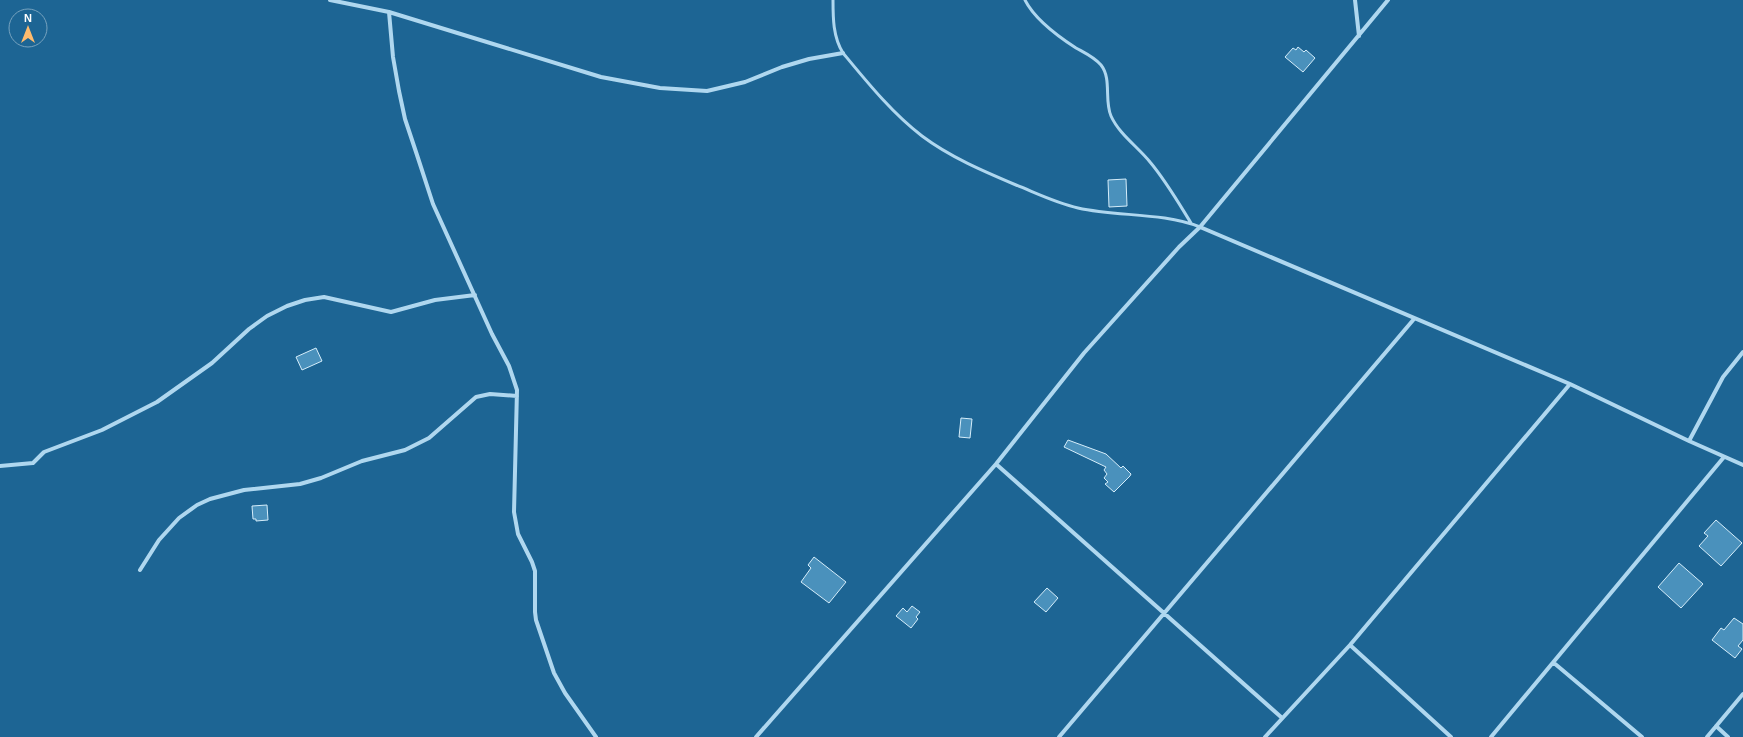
<svg xmlns="http://www.w3.org/2000/svg" width="1743" height="737" viewBox="0 0 1743 737" font-family="Helvetica,sans-serif">
<style>
.building{fill:#4a91bc;stroke:#d5edfa}
.lines{fill:none;stroke-linecap:round;stroke-linejoin:round}
.lane{stroke:#afd7ef;stroke-width:3}
.street{stroke:#afd7ef;stroke-width:4}
</style>
<rect width="100%" height="100%" fill="#1d6594"/>
<path class="building" d="M 1298,47 L 1304,52 L 1306,50 L 1315,58 L 1303,72 L 1285,57 L 1293,48 L 1296,50 Z
M 1126,179 L 1127,206 L 1109,207 L 1108,180 Z
M 316,348 L 322,361 L 302,370 L 296,357 Z
M 961,418 L 972,419 L 970,438 L 959,437 Z
M 1068,440 L 1106,454 L 1121,468 L 1123,466 L 1131,474 L 1130,476 L 1114,492 L 1105,484 L 1108,482 L 1104,478 L 1107,474 L 1104,470 L 1106,467 L 1064,447 Z
M 267,505 L 268,520 L 256,521 L 256,519 L 253,519 L 252,506 Z
M 1716,520 L 1742,543 L 1721,566 L 1699,546 L 1708,536 L 1704,533 Z
M 814,557 L 846,582 L 829,603 L 801,582 L 811,568 L 808,565 Z
M 1679,563 L 1703,584 L 1681,608 L 1658,587 Z
M 1047,588 L 1058,598 L 1046,612 L 1034,602 Z
M 912,606 L 920,612 L 916,617 L 918,619 L 911,628 L 896,616 L 903,608 L 907,612 Z
M 1734,618 L 1743,624 L 1743,640 L 1738,646 L 1742,649 L 1735,658 L 1712,640 L 1721,628 L 1724,630 Z"/>
<g class="lines">
<path class="lane" d="M 833,0 C 833,18 833,37 843,53 C 867,82 892,113 922,136 C 950,157 983,171 1016,185 C 1036,193 1056,203 1078,208 C 1118,217 1161,212 1200,227
M 1025,0 C 1034,18 1059,37 1076,48 C 1085,53 1094,57 1101,65 C 1112,79 1104,100 1111,116 C 1119,134 1138,147 1150,162 C 1166,181 1178,202 1191,223"/>
<path class="street" d="M 330,0 L 389,12 L 601,77 L 660,88 L 707,91 L 745,82 L 782,67 L 809,59 L 843,53
M 1355,0 L 1359,36
M 389,12 L 393,57 L 399,91 L 405,119 L 417,155 L 433,204 L 492,334 L 509,366 L 517,390 L 514,512 L 518,534 L 532,562 L 535,571 L 535,612 L 536,620 L 554,673 L 565,693 L 596,737
M 1200,227 L 1570,384 L 1689,441 L 1743,465
M 1689,441 L 1723,377 L 1743,352
M 996,464 L 1281,717
M 0,466 L 33,463 L 44,452 L 102,430 L 157,402 L 212,363 L 249,329 L 267,316 L 287,306 L 305,300 L 324,297 L 391,312 L 435,300 L 475,295
M 140,570 L 159,540 L 179,518 L 197,505 L 210,499 L 244,490 L 300,484 L 321,478 L 362,461 L 405,450 L 429,438 L 476,397 L 490,394 L 517,396
M 1350,645 L 1451,737
M 1554,663 L 1642,737
M 1716,726 L 1728,737
M 756,737 L 996,464 L 1084,353 L 1179,247 L 1200,227 L 1388,0
M 1059,737 L 1414,319
M 1265,737 L 1350,645 L 1570,384
M 1491,737 L 1724,457
M 1707,737 L 1743,694"/>
</g>
<g transform="translate(28 28)"><circle r="19" fill="#1d6594" stroke="#77a3bf"/>
<path d="M0-3L7 15L0 10L-7 15Z" fill="#febb6e"/>
<text y="-6" font-size="11" font-weight="bold" text-anchor="middle" fill="#ffffff">N</text>
</g>
</svg>
